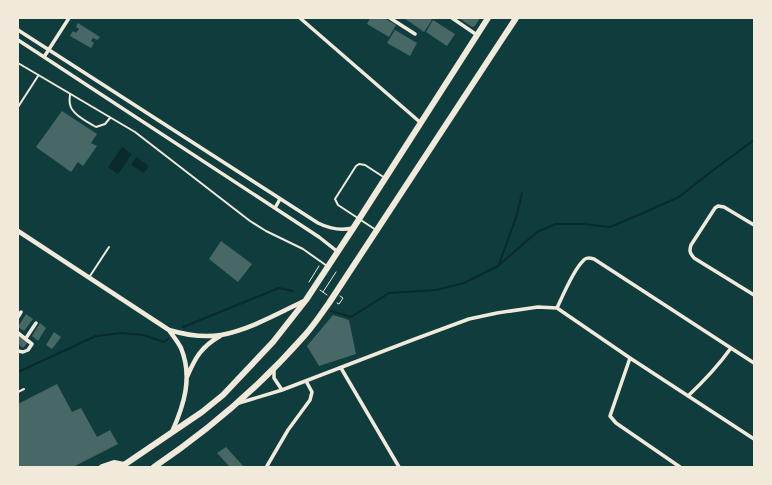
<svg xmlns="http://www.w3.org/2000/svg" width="772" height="485" viewBox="0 0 772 485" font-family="Roboto,sans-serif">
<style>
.water{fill:#0a2a2b}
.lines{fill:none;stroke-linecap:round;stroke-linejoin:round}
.stream{stroke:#0a2a2b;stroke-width:2}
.building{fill:#486865}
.path{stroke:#f1e9da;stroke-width:1}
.service{stroke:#f1e9da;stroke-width:2}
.minor{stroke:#f1e9da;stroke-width:3.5}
.tertiary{stroke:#f1e9da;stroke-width:4.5}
.trunk{stroke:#f1e9da;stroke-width:6}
</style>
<rect width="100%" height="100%" fill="#0f3d3e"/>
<path class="water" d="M 122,147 L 132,154 L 118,174 L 108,167 Z
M 136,157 L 149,166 L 144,173 L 131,165 Z"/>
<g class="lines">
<path class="stream" d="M 499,264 L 516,218 L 522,193
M 331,311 L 351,317 L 389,293 L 436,290 L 464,283 L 498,266 L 537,232 L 556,224 L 583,224 L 610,227 L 641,214 L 679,197 L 708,174 L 754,140
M 183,327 L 279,288 L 293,291
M 18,372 L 96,336 L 122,333 L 143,335 L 164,342 L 168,339"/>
</g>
<path class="building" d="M 370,18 L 384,18 L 396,25 L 389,37 L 367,24 Z
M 404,18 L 429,18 L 432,20 L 424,32 Z
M 459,18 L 480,18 L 475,26 L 472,27 Z
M 433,20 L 455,34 L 447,46 L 426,32 Z
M 78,23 L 100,37 L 97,40 L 93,38 L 91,41 L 94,43 L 91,48 L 70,36 L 73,31 L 76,33 L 79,29 L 76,27 Z
M 395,30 L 417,43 L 410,56 L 387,43 Z
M 62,111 L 97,134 L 91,143 L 97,146 L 83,166 L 78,162 L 71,172 L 36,147 Z
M 221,241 L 252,264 L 238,282 L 209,259 Z
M 26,314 L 33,319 L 24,331 L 18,327 Z
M 333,315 L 349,320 L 356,354 L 319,366 L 307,346 Z
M 40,323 L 46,328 L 38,341 L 32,336 Z
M 54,332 L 61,337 L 52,349 L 46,345 Z
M 18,335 L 28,342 L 23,348 L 18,344 Z
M 57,384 L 72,412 L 81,408 L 97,437 L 110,430 L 118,444 L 73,467 L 18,467 L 18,404 Z
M 226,447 L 244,467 L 230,467 L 217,453 Z"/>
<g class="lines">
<path class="path" d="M 309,282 L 319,266
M 320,290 L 327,295
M 323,292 L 336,272
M 337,303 L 339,304 L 343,298 L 340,296"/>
<path class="service" d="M 18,63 L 135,132 L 250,221 L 266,231 L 303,249 L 327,266
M 70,94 C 70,97 69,101 70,104 C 71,114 88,122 96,127 L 105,124 L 110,118
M 18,107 L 38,76
M 376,230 L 338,205 L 335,199 L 356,166 L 359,164 L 365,165 L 385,178
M 90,276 L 109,247
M 18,392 L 24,389"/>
<path class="minor" d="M 300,18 L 421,123
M 390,18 L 415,34
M 452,18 L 477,35
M 18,30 L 318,223 C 330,229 340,231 353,228
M 18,40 L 319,237 L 338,252
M 44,57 L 69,18
M 275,208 L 280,199
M 754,225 L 724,207 L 718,206 L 715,208 L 691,245 C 689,251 690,253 694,258 L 754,295
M 557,308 C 563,295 574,269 583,261 C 586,257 590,258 594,259 L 754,363
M 18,317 L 21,312
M 18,333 L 32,344 L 28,350 L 23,352 L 18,351
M 26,338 L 36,323
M 630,358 L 610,416 L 616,423 L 680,467
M 274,368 L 274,378 L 282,390
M 341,368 L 399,467
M 688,396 C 704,381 718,366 731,348
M 239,403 L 282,390 L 415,339 L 469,319 L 497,313 L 538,307 L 557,308 L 630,358 L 754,439
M 267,466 L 288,430 L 310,400 L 312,392 L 306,381"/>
<path class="tertiary" d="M 18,231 L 169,330 C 186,335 203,338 221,335 C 249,330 279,313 304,301
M 169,330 C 173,336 178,342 181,348 C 193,377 184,405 172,432
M 187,377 C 195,358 201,347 220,336"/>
<path class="trunk" d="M 102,467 L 114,463 L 124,465
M 121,467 L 202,412 L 223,395 L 273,342 L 306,300 L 354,227 L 488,18
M 154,467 C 209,430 261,385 305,335 C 314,325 321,314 329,303 L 516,18"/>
</g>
<rect width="772" height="485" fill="none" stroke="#f1e9da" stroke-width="38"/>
</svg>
